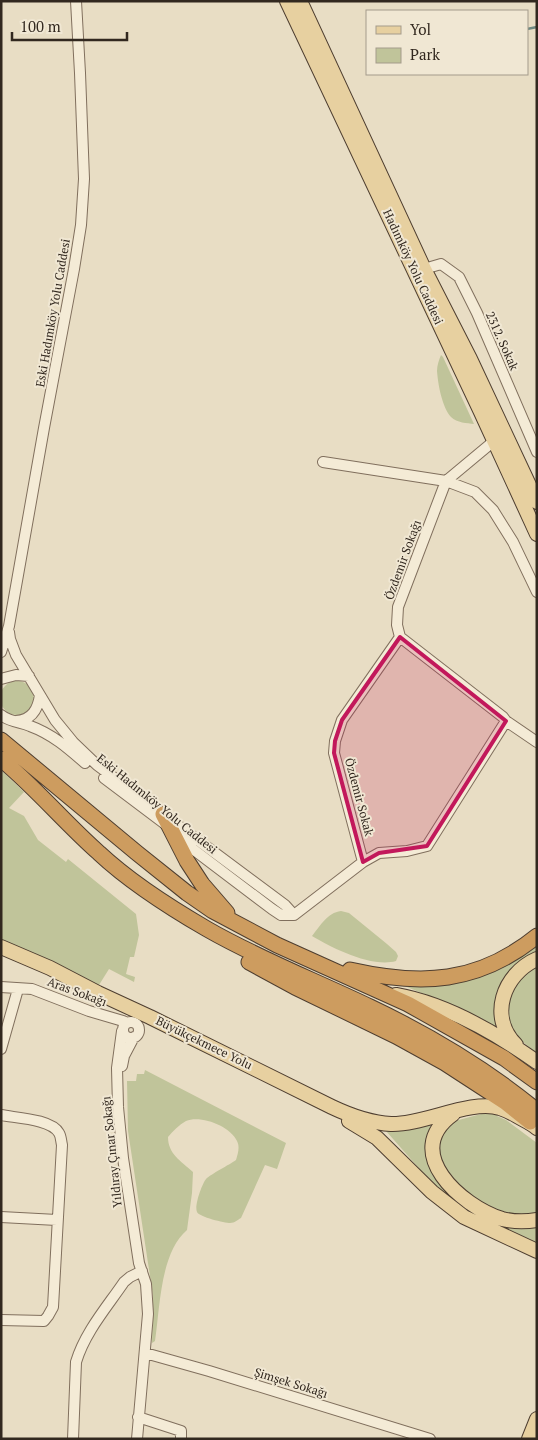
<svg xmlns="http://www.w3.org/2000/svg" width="538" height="1440" viewBox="0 0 538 1440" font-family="'PT Serif',serif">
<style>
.green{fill:#c0c49a}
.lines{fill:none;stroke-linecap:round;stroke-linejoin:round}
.stream{stroke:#6e8881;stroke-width:2.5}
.minor-casing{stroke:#806f5d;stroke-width:12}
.major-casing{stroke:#4e3e30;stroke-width:16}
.highway-casing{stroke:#4e3e30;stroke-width:17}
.minor{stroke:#f4ebd6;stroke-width:10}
.major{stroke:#e7d0a0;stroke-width:14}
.highway{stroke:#cd9c5f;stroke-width:15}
.marked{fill:#c2185b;fill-opacity:0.2;stroke:#c2185b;stroke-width:4;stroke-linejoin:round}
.labels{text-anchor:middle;stroke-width:4;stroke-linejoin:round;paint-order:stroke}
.street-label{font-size:12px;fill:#32281f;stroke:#f0e7d3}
</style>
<rect width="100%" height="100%" fill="#e8ddc4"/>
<path class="green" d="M 441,355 L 443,357 L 474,424 C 467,423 457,423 451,417 C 442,407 438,384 437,371 C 437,365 439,360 441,355 Z
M0 698a17 17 0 1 1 34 0a17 17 0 1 1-34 0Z
M 1,770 L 24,792 L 9,808 L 24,816 L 38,840 L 66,862 L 68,859 L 136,914 L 139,935 L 134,957 L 130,957 L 126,974 L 135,977 L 134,982 L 109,969 L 99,985 L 1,942 Z
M 341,911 L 349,913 L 387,944 L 396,952 L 398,956 L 396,961 C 372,968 332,948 312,936 C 321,925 327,913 341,911 Z
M 537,944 L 537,955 L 498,1005 L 497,1028 L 463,1010 L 402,985 L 421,985 Z
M 537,964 L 537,1054 L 515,1035 L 507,1018 L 507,1009 L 513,985 Z
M 145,1070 L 286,1143 L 277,1169 L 265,1165 L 241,1218 C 237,1220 235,1223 230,1223 C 225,1223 199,1217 197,1212 C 194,1206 202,1184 206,1179 C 211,1174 229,1165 236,1160 C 238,1153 240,1147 237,1141 C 230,1126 201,1115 186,1121 C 179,1125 173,1131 168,1137 C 168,1154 181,1161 193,1172 L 192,1193 L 187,1230 C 160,1253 160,1308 155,1341 L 152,1343 L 153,1296 L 128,1131 L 127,1081 L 136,1081 L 137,1074 L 144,1074 Z
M 485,1113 L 496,1113 L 497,1116 L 506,1120 L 537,1143 L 537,1217 L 497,1212 L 457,1187 L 440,1161 L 436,1146 L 442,1133 L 455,1121 Z
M 433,1124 L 427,1134 L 426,1153 L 430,1162 L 447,1190 L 537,1225 L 537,1248 L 461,1209 L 431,1182 L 386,1131 L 387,1130 L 416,1128 Z"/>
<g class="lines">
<path class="stream" d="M 527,29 L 537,27"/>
<defs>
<path id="minor" d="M 424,269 L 441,264 L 459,277 L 477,313 L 537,452
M 494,441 L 446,481 L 398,607 L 397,625 L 400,637 L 503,717 L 506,721
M 323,462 L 446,481 L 475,492 L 493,510 L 513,542 L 537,592
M 9,632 L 10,639 L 16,655 L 55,720 L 73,742 L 97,765 L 285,905 L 294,915
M 1,652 L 9,626 L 44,428 L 74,269 L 81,225 L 84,179 L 80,73 L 76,1
M 1,679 L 16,675 L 29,676
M 1,715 C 10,722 20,722 30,726 C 52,734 68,748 85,763
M 16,721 C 32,720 38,709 40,695
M 104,778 L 173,830 L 194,850 L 272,909 L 281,915 L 294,915
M 363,862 L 334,753 L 335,741 L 342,720 L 400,637
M 294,915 L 363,862 L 379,853 L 407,851 L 427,846 L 506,721 L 537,742
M 1,987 L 32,989 L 89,1011 L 123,1021 L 126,1023
M123 1030a8 8 0 1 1 16 0a8 8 0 1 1-16 0Z
M 122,1031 L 117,1068 L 118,1107 L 123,1158 L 139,1263 L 146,1284 L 148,1314 L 137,1439
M 1,1049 L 18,989
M 122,1066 L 124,1056 L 134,1037
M 1,1115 C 16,1118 51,1119 59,1133 C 61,1136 61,1141 62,1145 L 53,1307 L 48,1316 L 44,1321 L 1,1320
M 1,1217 L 57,1220
M 145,1353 L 209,1371 L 430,1439
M 138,1417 L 181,1431 L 181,1439
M 73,1439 L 76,1362 C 85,1332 107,1307 124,1282 L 130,1277 L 142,1271"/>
<path id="major" d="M 287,1 L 481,412 L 537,534
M 300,1 L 424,269 L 470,359 L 537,502
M 1,947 L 50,968 L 98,993 L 150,1017 L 332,1107 C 351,1116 370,1123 391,1124 C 424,1125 470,1099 500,1108 C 506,1110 512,1113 517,1116 C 524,1120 531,1123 537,1128
M 396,995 C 447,1004 496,1033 537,1062
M 516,1045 C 488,1017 503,974 537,959
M 453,1114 C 400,1152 461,1206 502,1219 C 514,1222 525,1222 537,1220
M 349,1121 L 377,1138 L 432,1192 L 464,1217 L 537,1251
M 529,1439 L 537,1419"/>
<path id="highway" d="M 1,740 L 137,853 L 187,893 L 213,911 L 277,945 L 408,1004 L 504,1058 L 537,1082
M 1,759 C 36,788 65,823 99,853 C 131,883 169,907 207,929 C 259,959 316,981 370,1007 C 429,1035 486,1069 537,1111
M 163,814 L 187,861 L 202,884 L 227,913
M 249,962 L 295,987 L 396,1036 L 445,1063 L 505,1102 L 530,1122
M 350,970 C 421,986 478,984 537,936"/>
</defs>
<use href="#minor" class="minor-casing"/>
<use href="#major" class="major-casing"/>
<use href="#highway" class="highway-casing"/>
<use href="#minor" class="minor"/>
<use href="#major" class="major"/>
<use href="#highway" class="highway"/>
</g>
<path class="marked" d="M 400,637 L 506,721 L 427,846 L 379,853 L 363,862 L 334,753 L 335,741 L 342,720 Z"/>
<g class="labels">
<g class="street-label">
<text transform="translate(413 267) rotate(65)" y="4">Hadımköy Yolu Caddesi</text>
<text transform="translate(53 313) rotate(-80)" y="4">Eski Hadımköy Yolu Caddesi</text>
<text transform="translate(502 341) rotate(66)" y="4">2312. Sokak</text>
<text transform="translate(403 560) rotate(-70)" y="4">Özdemir Sokağı</text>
<text transform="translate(359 797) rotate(75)" y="4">Özdemir Sokak</text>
<text transform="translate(157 804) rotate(39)" y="4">Eski Hadımköy Yolu Caddesi</text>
<text transform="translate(77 992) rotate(20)" y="4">Aras Sokağı</text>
<text transform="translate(204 1043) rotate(26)" y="4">Büyükçekmece Yolu</text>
<text transform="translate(112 1152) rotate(-96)" y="4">Yıldıray Çınar Sokağı</text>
<text transform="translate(291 1383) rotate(17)" y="4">Şimşek Sokağı</text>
</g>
</g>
<rect width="538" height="1440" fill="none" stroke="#32281f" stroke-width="5"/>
<rect x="366" y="10" width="162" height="65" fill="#f0e7d3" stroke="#a49b8b"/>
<rect x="376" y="26" width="25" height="8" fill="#e7d0a0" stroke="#a49b8b"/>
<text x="410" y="35" font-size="15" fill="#32281f">Yol</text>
<rect x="376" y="48" width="25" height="15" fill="#c0c49a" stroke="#a49b8b"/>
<text x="410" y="60" font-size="15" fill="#32281f">Park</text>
<path d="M12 32v8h115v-8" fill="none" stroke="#32281f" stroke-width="2.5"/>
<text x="20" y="32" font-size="15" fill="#32281f" stroke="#f0e7d3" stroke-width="4" paint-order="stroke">100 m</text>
</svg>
